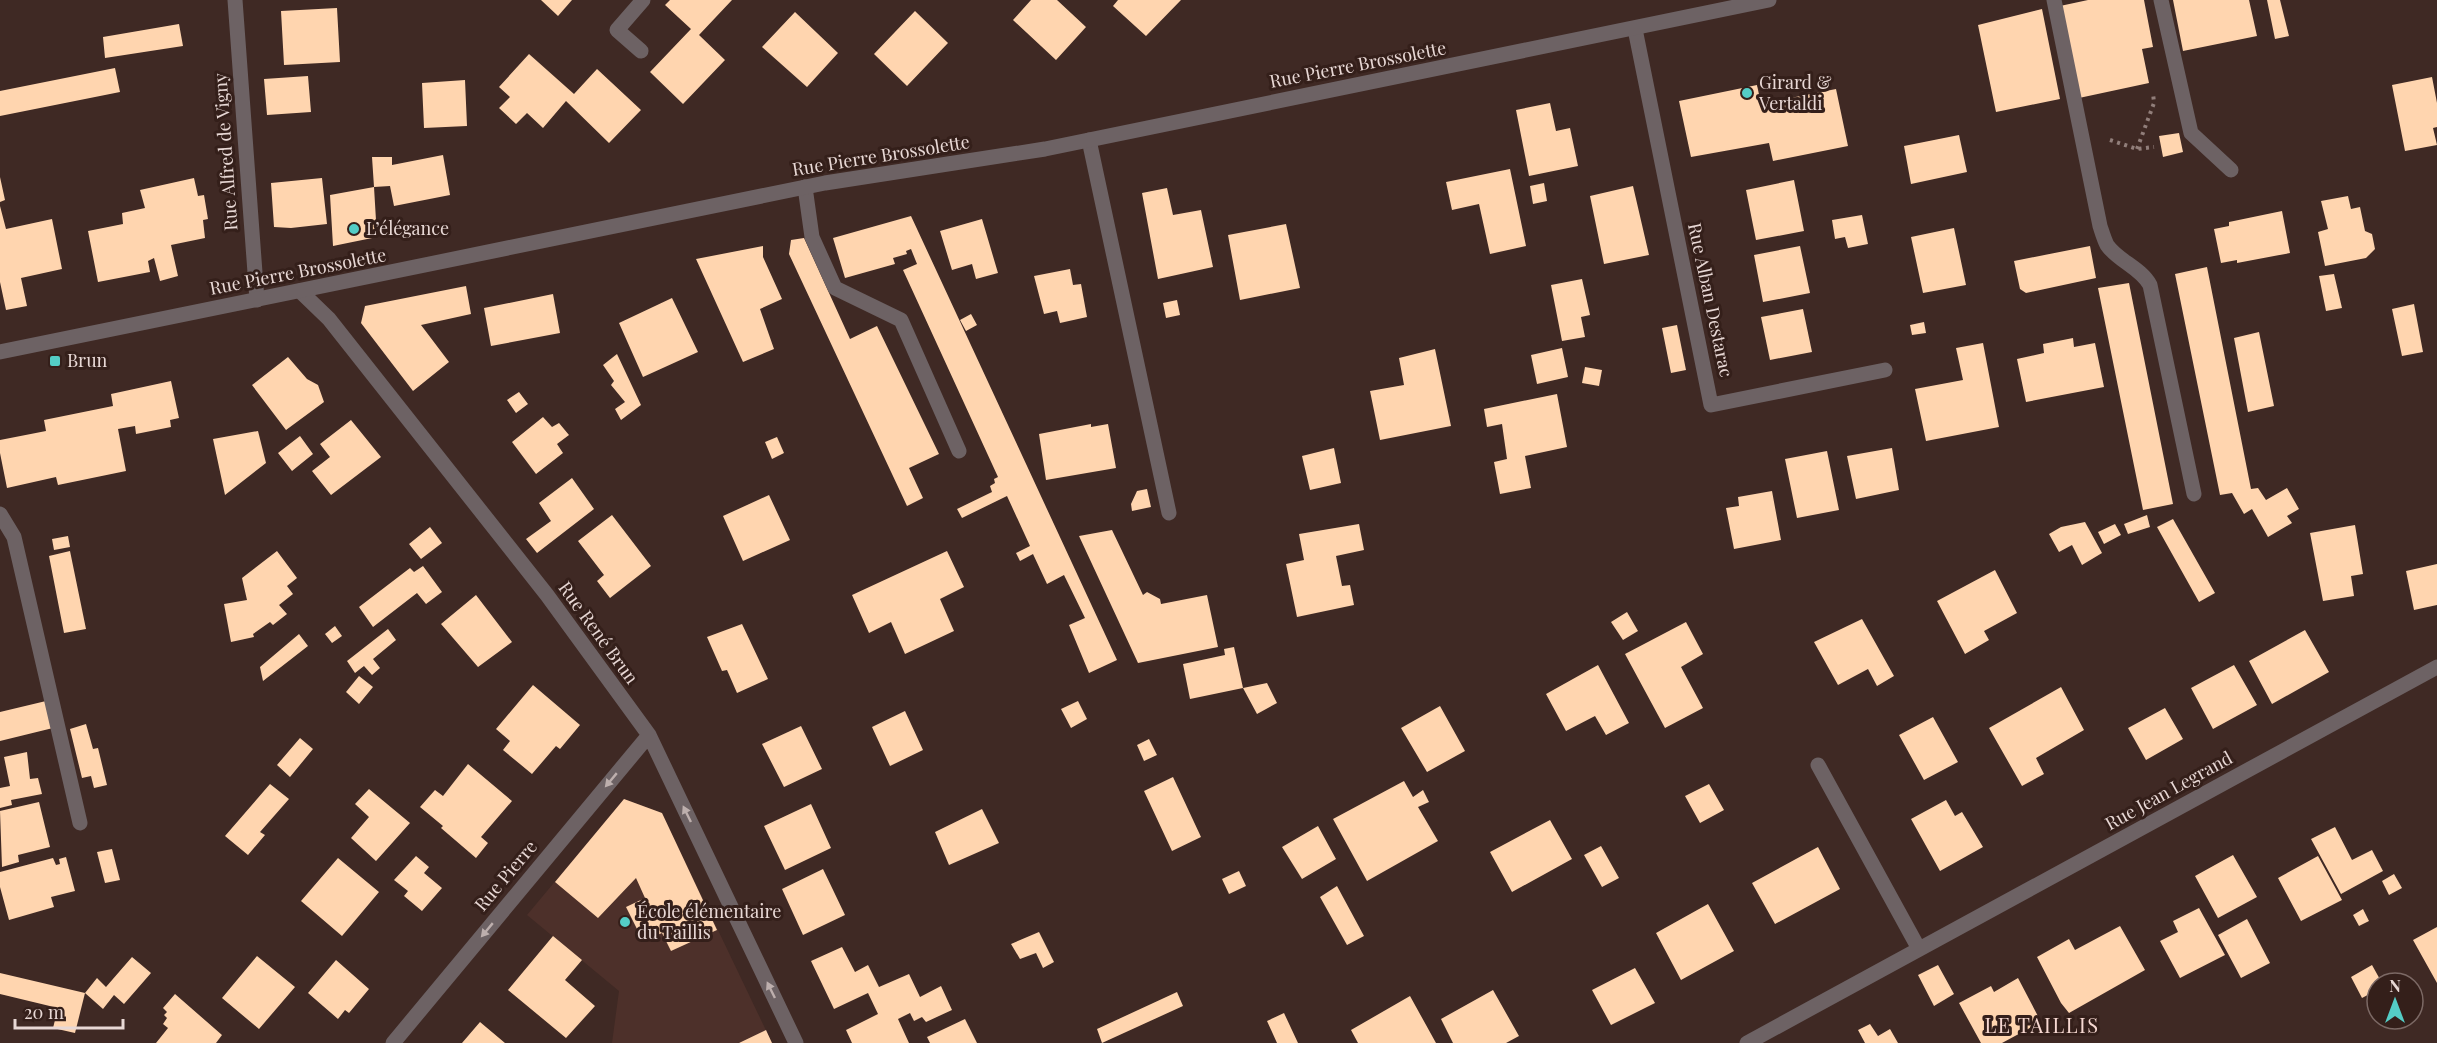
<svg xmlns="http://www.w3.org/2000/svg" width="2437" height="1043" viewBox="0 0 2437 1043" font-family="'Playfair Display',serif">
<style>
.built{fill:#4d302a}
.building{fill:#ffd5af}
.lines{fill:none;stroke-linecap:round;stroke-linejoin:round}
.path{stroke:#917e7a;stroke-width:4;stroke-dasharray:3 4.5;stroke-linecap:butt}
.service{stroke:#6d6264;stroke-width:15}
.minor{stroke:#6d6264;stroke-width:15}
.tertiary{stroke:#6d6264;stroke-width:15}
.oneway{fill:#bdafad}
.poi-dot{fill:#54cdc6;stroke:#341f1a;stroke-width:2}
.labels{text-anchor:middle;stroke-width:6;stroke-linejoin:round;paint-order:stroke}
.street-label{font-size:18px;fill:#e8d8d5;stroke:#341f1a}
.poi-label{font-size:18px;fill:#e8d8d5;stroke:#341f1a;text-anchor:start}
.neighbourhood-label{font-size:20px;letter-spacing:1.5px;fill:#f6d8d1;stroke:#341f1a}
</style>
<rect width="100%" height="100%" fill="#3f2924"/>
<path class="built" d="M 624,799 L 662,813 L 772,1043 L 612,1043 L 619,991 L 527,915 Z"/>
<path class="building" d="M 541,0 L 572,0 L 558,16 Z
M 670,0 L 732,0 L 699,35 L 725,60 L 683,104 L 650,72 L 691,29 L 665,5 Z
M 1031,0 L 1057,0 L 1086,27 L 1056,60 L 1013,20 Z
M 1118,0 L 1181,0 L 1146,36 L 1113,6 Z
M 2088,0 L 2144,0 L 2153,47 L 2142,49 L 2149,83 L 2079,98 L 2060,6 Z
M 2173,0 L 2249,0 L 2257,36 L 2183,51 Z
M 2267,0 L 2280,0 L 2289,36 L 2275,39 Z
M 337,8 L 340,62 L 284,65 L 281,11 Z
M 2042,9 L 2060,99 L 1996,112 L 1978,25 Z
M 915,11 L 948,43 L 907,86 L 874,54 Z
M 795,12 L 838,53 L 807,87 L 762,47 Z
M 179,24 L 183,46 L 105,58 L 103,37 Z
M 529,54 L 574,94 L 597,69 L 641,110 L 609,143 L 566,101 L 543,128 L 527,113 L 516,124 L 499,108 L 510,97 L 499,87 Z
M 115,68 L 120,92 L 0,116 L 0,91 Z
M 308,76 L 311,112 L 267,115 L 264,79 Z
M 2432,77 L 2437,103 L 2437,127 L 2433,128 L 2437,145 L 2405,151 L 2392,85 Z
M 465,80 L 467,126 L 424,128 L 422,83 Z
M 1757,85 L 1761,104 L 1836,89 L 1848,146 L 1773,161 L 1769,143 L 1691,157 L 1679,101 Z
M 1550,103 L 1556,131 L 1570,128 L 1578,166 L 1529,176 L 1516,110 Z
M 2179,133 L 2183,152 L 2163,157 L 2159,136 Z
M 1959,135 L 1967,172 L 1911,184 L 1904,146 Z
M 443,155 L 450,195 L 394,206 L 390,186 L 374,187 L 372,157 L 392,157 L 392,165 Z
M 1510,169 L 1526,246 L 1490,254 L 1479,204 L 1452,210 L 1446,182 Z
M 0,177 L 5,200 L 0,202 Z
M 194,178 L 198,196 L 204,195 L 208,219 L 203,220 L 205,238 L 171,245 L 178,276 L 160,281 L 154,258 L 148,261 L 150,272 L 98,282 L 88,231 L 123,224 L 122,213 L 145,208 L 140,190 Z
M 322,178 L 327,224 L 291,228 L 274,227 L 271,183 Z
M 1794,180 L 1804,231 L 1756,240 L 1746,190 Z
M 1544,183 L 1547,201 L 1533,204 L 1530,186 Z
M 1633,186 L 1649,255 L 1604,264 L 1590,196 Z
M 374,187 L 377,237 L 333,246 L 330,195 Z
M 1167,188 L 1173,215 L 1201,210 L 1213,267 L 1158,279 L 1142,193 Z
M 2348,196 L 2351,209 L 2360,207 L 2365,231 L 2372,234 L 2375,249 L 2366,258 L 2325,266 L 2318,232 L 2328,229 L 2321,201 Z
M 0,206 L 6,229 L 52,219 L 62,269 L 21,278 L 27,306 L 6,310 L 0,282 Z
M 2282,211 L 2290,253 L 2237,263 L 2237,260 L 2221,263 L 2214,229 L 2229,226 L 2229,222 Z
M 1862,215 L 1868,244 L 1848,248 L 1845,237 L 1835,239 L 1832,220 Z
M 911,216 L 1117,660 L 1089,673 L 1069,625 L 1085,618 L 1064,575 L 1047,584 L 1033,554 L 1020,561 L 1016,553 L 1030,546 L 1007,496 L 962,518 L 957,509 L 992,492 L 990,486 L 995,483 L 994,479 L 998,477 L 903,270 L 917,264 L 911,249 L 906,251 L 907,254 L 893,258 L 895,264 L 845,278 L 833,238 Z
M 982,219 L 998,273 L 976,279 L 972,264 L 952,270 L 940,231 Z
M 1286,224 L 1300,288 L 1240,300 L 1228,235 Z
M 1954,228 L 1966,285 L 1923,293 L 1911,237 Z
M 804,238 L 850,339 L 877,326 L 939,454 L 909,468 L 923,498 L 907,506 L 789,254 L 791,240 Z
M 763,246 L 763,257 L 782,299 L 760,309 L 774,349 L 743,362 L 696,259 Z
M 1800,246 L 1810,293 L 1763,302 L 1754,255 Z
M 2090,246 L 2096,278 L 2026,293 L 2020,289 L 2014,261 Z
M 2207,267 L 2251,489 L 2258,488 L 2266,500 L 2287,488 L 2299,509 L 2287,516 L 2292,523 L 2268,537 L 2252,509 L 2244,514 L 2232,493 L 2220,495 L 2175,274 Z
M 1070,269 L 1073,285 L 1081,284 L 1087,317 L 1060,323 L 1057,311 L 1044,314 L 1034,276 Z
M 2334,274 L 2342,308 L 2326,311 L 2319,276 Z
M 1582,279 L 1590,315 L 1581,317 L 1585,337 L 1562,341 L 1551,285 Z
M 2129,283 L 2173,504 L 2143,510 L 2098,288 Z
M 466,286 L 471,314 L 421,325 L 449,362 L 413,391 L 361,323 L 365,306 Z
M 553,294 L 560,333 L 491,346 L 484,308 Z
M 672,298 L 698,352 L 643,377 L 619,323 Z
M 1177,300 L 1180,315 L 1166,318 L 1163,303 Z
M 2414,304 L 2423,352 L 2402,356 L 2392,309 Z
M 1803,309 L 1812,352 L 1770,360 L 1761,317 Z
M 971,314 L 977,325 L 966,331 L 960,320 Z
M 1924,322 L 1926,333 L 1912,335 L 1910,325 Z
M 1677,325 L 1686,370 L 1671,373 L 1662,328 Z
M 2259,332 L 2274,406 L 2248,412 L 2234,338 Z
M 2073,338 L 2074,347 L 2095,343 L 2104,387 L 2026,402 L 2017,359 L 2044,353 L 2043,344 Z
M 1983,343 L 1999,427 L 1926,441 L 1915,389 L 1963,380 L 1956,348 Z
M 1562,348 L 1568,377 L 1537,384 L 1531,355 Z
M 1435,349 L 1451,426 L 1380,440 L 1370,391 L 1404,385 L 1399,358 Z
M 617,354 L 641,405 L 621,420 L 615,409 L 625,402 L 611,385 L 614,381 L 603,365 Z
M 288,357 L 307,379 L 318,385 L 324,402 L 286,430 L 252,385 Z
M 1585,367 L 1602,370 L 1599,386 L 1582,383 Z
M 171,381 L 179,418 L 170,420 L 171,427 L 136,434 L 135,426 L 118,429 L 126,471 L 58,485 L 56,477 L 7,488 L 0,453 L 0,440 L 46,431 L 44,420 L 113,406 L 111,394 Z
M 519,392 L 528,404 L 516,413 L 507,400 Z
M 1557,394 L 1567,447 L 1525,456 L 1531,488 L 1500,494 L 1494,462 L 1507,459 L 1502,424 L 1487,427 L 1484,409 Z
M 543,417 L 552,427 L 559,423 L 569,435 L 557,444 L 563,453 L 536,474 L 512,442 Z
M 351,420 L 381,457 L 331,495 L 312,471 L 330,457 L 320,444 Z
M 1091,424 L 1091,427 L 1108,424 L 1116,468 L 1046,480 L 1039,434 Z
M 258,431 L 266,463 L 225,495 L 213,439 Z
M 300,436 L 313,454 L 292,471 L 278,453 Z
M 777,437 L 784,453 L 772,459 L 765,442 Z
M 1334,448 L 1341,483 L 1310,490 L 1302,456 Z
M 1892,448 L 1899,490 L 1856,499 L 1847,456 Z
M 1827,451 L 1839,510 L 1797,518 L 1785,459 Z
M 572,478 L 594,509 L 537,553 L 526,539 L 551,521 L 539,503 Z
M 1147,489 L 1151,507 L 1132,511 L 1131,504 L 1137,491 Z
M 1772,491 L 1781,540 L 1734,549 L 1726,508 L 1739,506 L 1738,497 Z
M 769,495 L 790,540 L 743,561 L 723,516 Z
M 612,515 L 651,566 L 610,598 L 597,581 L 604,575 L 578,541 Z
M 2147,515 L 2150,527 L 2128,534 L 2124,524 Z
M 2173,519 L 2215,593 L 2199,602 L 2157,527 Z
M 2085,522 L 2102,553 L 2082,565 L 2072,545 L 2059,552 L 2049,534 L 2061,527 Z
M 1359,524 L 1364,550 L 1336,556 L 1342,586 L 1350,585 L 1354,605 L 1297,617 L 1286,564 L 1304,560 L 1299,534 Z
M 2115,524 L 2121,535 L 2104,544 L 2098,532 Z
M 2355,525 L 2363,574 L 2351,576 L 2354,596 L 2323,601 L 2310,533 Z
M 430,527 L 442,543 L 421,559 L 409,544 Z
M 1112,530 L 1143,595 L 1147,592 L 1160,599 L 1161,604 L 1207,595 L 1218,647 L 1138,663 L 1079,536 Z
M 68,536 L 70,547 L 54,550 L 52,539 Z
M 70,551 L 86,629 L 64,633 L 49,556 Z
M 277,551 L 297,578 L 287,586 L 293,594 L 279,605 L 287,614 L 273,625 L 270,622 L 253,634 L 254,637 L 231,642 L 224,604 L 247,600 L 242,578 Z
M 947,551 L 964,587 L 940,599 L 954,631 L 905,654 L 891,622 L 869,633 L 852,595 Z
M 2437,564 L 2437,605 L 2414,610 L 2406,571 Z
M 423,566 L 442,592 L 426,604 L 417,593 L 373,627 L 359,607 L 410,568 L 414,572 Z
M 1995,570 L 2017,613 L 1984,631 L 1989,640 L 1965,654 L 1937,601 Z
M 476,595 L 512,642 L 478,667 L 441,624 Z
M 1627,612 L 1638,631 L 1623,640 L 1611,622 Z
M 1862,619 L 1894,676 L 1877,686 L 1868,669 L 1838,685 L 1814,642 Z
M 1686,622 L 1703,654 L 1681,667 L 1703,708 L 1665,728 L 1625,654 Z
M 742,624 L 768,679 L 737,693 L 727,670 L 722,671 L 707,637 Z
M 335,626 L 342,636 L 332,643 L 325,634 Z
M 388,629 L 396,640 L 373,659 L 380,668 L 372,675 L 364,666 L 355,673 L 347,661 Z
M 2305,630 L 2329,672 L 2272,704 L 2249,661 Z
M 299,634 L 308,646 L 263,681 L 260,667 Z
M 1234,647 L 1243,688 L 1190,699 L 1183,664 L 1225,655 L 1224,649 Z
M 1598,665 L 1629,723 L 1606,735 L 1595,716 L 1566,731 L 1546,694 Z
M 2234,665 L 2257,705 L 2213,729 L 2191,688 Z
M 359,676 L 373,687 L 359,704 L 346,692 Z
M 1267,683 L 1277,703 L 1257,714 L 1243,688 Z
M 533,685 L 580,725 L 560,749 L 556,746 L 532,774 L 503,750 L 510,741 L 496,729 Z
M 2061,687 L 2084,730 L 2036,758 L 2044,774 L 2022,786 L 1989,728 Z
M 46,701 L 53,728 L 0,741 L 0,712 Z
M 1078,701 L 1087,719 L 1071,728 L 1061,709 Z
M 1440,706 L 1465,751 L 1427,772 L 1401,728 Z
M 2165,708 L 2183,739 L 2146,760 L 2128,728 Z
M 905,711 L 923,750 L 890,766 L 872,727 Z
M 1933,717 L 1958,762 L 1924,780 L 1899,735 Z
M 86,724 L 93,749 L 98,748 L 107,785 L 94,788 L 91,776 L 82,778 L 70,729 Z
M 801,726 L 822,769 L 784,787 L 762,744 Z
M 300,738 L 313,749 L 290,777 L 277,765 Z
M 1149,739 L 1157,755 L 1144,761 L 1137,745 Z
M 27,752 L 30,779 L 38,778 L 42,794 L 11,800 L 12,805 L 0,808 L 0,788 L 10,786 L 4,757 Z
M 468,764 L 512,801 L 481,837 L 488,843 L 476,858 L 441,828 L 443,826 L 420,807 L 435,790 L 443,796 Z
M 1173,777 L 1201,837 L 1172,851 L 1144,791 Z
M 1404,781 L 1413,797 L 1423,790 L 1429,802 L 1418,807 L 1438,841 L 1367,881 L 1333,819 Z
M 270,784 L 289,799 L 260,832 L 265,835 L 248,855 L 225,836 Z
M 1709,784 L 1724,810 L 1700,823 L 1685,796 Z
M 369,789 L 410,823 L 376,861 L 351,838 L 369,817 L 355,804 Z
M 624,799 L 662,813 L 717,930 L 671,951 L 662,933 L 643,941 L 626,907 L 645,898 L 636,878 L 598,918 L 555,882 Z
M 1946,800 L 1955,816 L 1962,812 L 1983,847 L 1940,871 L 1911,819 Z
M 39,802 L 50,847 L 18,855 L 19,862 L 2,867 L 0,811 Z
M 811,804 L 831,848 L 785,870 L 764,826 Z
M 982,809 L 999,843 L 949,865 L 935,832 Z
M 1550,820 L 1572,859 L 1512,892 L 1490,852 Z
M 1318,826 L 1336,859 L 1302,879 L 1282,847 Z
M 2335,827 L 2352,860 L 2372,850 L 2383,871 L 2341,894 L 2311,839 Z
M 1601,846 L 1619,878 L 1602,887 L 1584,855 Z
M 1818,847 L 1840,889 L 1775,924 L 1752,883 Z
M 112,849 L 120,880 L 105,883 L 97,852 Z
M 2233,855 L 2257,897 L 2218,918 L 2195,876 Z
M 416,856 L 429,867 L 424,873 L 442,888 L 422,911 L 404,896 L 408,891 L 394,880 Z
M 2318,856 L 2342,900 L 2301,921 L 2278,878 Z
M 66,857 L 75,891 L 51,897 L 54,907 L 9,920 L 0,887 L 0,872 L 53,858 L 56,865 L 60,864 L 59,859 Z
M 338,858 L 379,892 L 342,936 L 301,901 Z
M 823,869 L 845,915 L 803,935 L 782,889 Z
M 1239,871 L 1246,886 L 1229,894 L 1222,879 Z
M 2394,874 L 2402,888 L 2389,895 L 2382,881 Z
M 1337,886 L 1364,936 L 1347,945 L 1320,897 Z
M 1708,904 L 1734,951 L 1681,980 L 1656,933 Z
M 2199,908 L 2225,955 L 2180,978 L 2160,941 L 2178,932 L 2173,921 Z
M 2363,909 L 2369,921 L 2359,926 L 2353,915 Z
M 2247,919 L 2270,963 L 2241,978 L 2218,935 Z
M 2120,926 L 2145,970 L 2069,1013 L 2061,1003 L 2037,957 L 2069,939 L 2075,950 Z
M 2437,927 L 2437,983 L 2413,940 Z
M 1039,932 L 1054,962 L 1043,968 L 1036,953 L 1020,959 L 1011,944 Z
M 553,936 L 582,960 L 565,980 L 595,1006 L 566,1038 L 508,990 Z
M 842,947 L 855,972 L 868,965 L 879,987 L 909,974 L 920,997 L 941,986 L 952,1010 L 926,1022 L 922,1017 L 914,1021 L 910,1013 L 898,1019 L 909,1043 L 852,1043 L 846,1030 L 878,1014 L 868,993 L 834,1009 L 811,961 Z
M 257,956 L 295,987 L 259,1029 L 222,998 Z
M 132,957 L 151,973 L 124,1004 L 114,995 L 103,1009 L 85,993 L 97,978 L 106,987 Z
M 336,960 L 369,989 L 349,1013 L 345,1010 L 338,1019 L 308,993 Z
M 1938,965 L 1954,994 L 1934,1006 L 1918,975 Z
M 2372,965 L 2382,983 L 2377,983 L 2377,990 L 2362,998 L 2351,977 Z
M 1635,968 L 1655,1003 L 1611,1025 L 1592,990 Z
M 0,973 L 85,993 L 75,1033 L 53,1028 L 58,1008 L 0,994 Z
M 2018,978 L 2041,1022 L 2002,1043 L 1981,1043 L 1959,1003 L 1991,986 L 1994,992 Z
M 1493,990 L 1519,1036 L 1506,1043 L 1453,1043 L 1441,1019 Z
M 1177,992 L 1183,1006 L 1102,1043 L 1097,1029 Z
M 175,994 L 222,1035 L 216,1043 L 156,1043 L 168,1028 L 163,1024 L 167,1018 L 164,1015 L 167,1012 L 163,1008 Z
M 1410,996 L 1436,1043 L 1358,1043 L 1351,1030 Z
M 1284,1013 L 1298,1043 L 1277,1043 L 1267,1021 Z
M 965,1019 L 977,1043 L 930,1043 L 927,1037 Z
M 480,1022 L 505,1043 L 462,1043 Z
M 1870,1024 L 1878,1036 L 1890,1029 L 1898,1043 L 1865,1043 L 1858,1030 Z
M 766,1030 L 772,1043 L 739,1043 Z"/>
<g class="lines">
<path class="path" d="M 2110,140 L 2137,149 L 2154,147
M 2137,149 L 2154,103 L 2153,93"/>
<path class="service" d="M 2054,0 L 2100,226 C 2102,232 2104,239 2107,245 C 2118,261 2141,268 2150,285 L 2194,494
M 2161,0 L 2191,133 L 2231,170
M 641,51 L 617,30 L 643,0
M 1089,140 L 1169,513
M 805,187 L 812,237 L 835,288 L 901,320 L 959,451
M 0,514 L 14,537 L 80,823"/>
<path class="minor" d="M 235,0 L 257,300
M 1635,29 L 1711,405 L 1885,370
M 300,291 L 329,319 L 547,595 L 649,735 L 796,1043
M 1818,765 L 1919,949
M 393,1043 L 649,735
M 1747,1043 L 2437,667"/>
<path class="tertiary" d="M 0,352 L 825,183 L 1045,149 L 1769,0"/>
</g>
<defs><path id="oneway-solid" d="M-6-.8H1V-3.2L6.5 0L1 3.2V.8H-6Z" transform="scale(1.5)"/></defs>
<g class="oneway">
<use href="#oneway-solid" transform="translate(611 780) rotate(130)"/>
<use href="#oneway-solid" transform="translate(687 814) rotate(-116)"/>
<use href="#oneway-solid" transform="translate(487 930) rotate(130)"/>
<use href="#oneway-solid" transform="translate(771 990) rotate(-116)"/>
</g>
<g class="poi-dot">
<circle cx="1747" cy="93" r="6"/>
<circle cx="354" cy="229" r="6"/>
<rect x="49" y="355" width="12" height="12" rx="3"/>
<circle cx="625" cy="922" r="6"/>
</g>
<g class="labels">
<g class="street-label">
<text transform="translate(1358 65) rotate(-11)" y="6">Rue Pierre Brossolette</text>
<text transform="translate(226 152) rotate(-94)" y="6">Rue Alfred de Vigny</text>
<text transform="translate(881 156) rotate(-9)" y="6">Rue Pierre Brossolette</text>
<text transform="translate(298 272) rotate(-11)" y="6">Rue Pierre Brossolette</text>
<text transform="translate(1710 300) rotate(78)" y="6">Rue Alban Destarac</text>
<text transform="translate(598 633) rotate(54)" y="6">Rue René Brun</text>
<text transform="translate(2169 791) rotate(-29)" y="6">Rue Jean Legrand</text>
<text transform="translate(506 876) rotate(-50)" y="6">Rue Pierre</text>
</g>
<g class="poi-label">
<text x="1759" y="89">Girard &amp;<tspan x="1759" dy="21">Vertaldi</tspan></text>
<text x="366" y="235">L’élégance</text>
<text x="67" y="367">Brun</text>
<text x="637" y="918">École élémentaire<tspan x="637" dy="21">du Taillis</tspan></text>
</g>
<g class="neighbourhood-label">
<text x="2042" y="1033">LE TAILLIS</text>
</g>
</g>
<g transform="translate(2395 1001)"><circle r="28" fill="#341f1a" stroke="#7c6965" stroke-width="1.5"/>
<path d="M0-4.5L10 22L0 15L-10 22Z" fill="#54cdc6"/>
<text y="-9" font-size="16" font-weight="bold" text-anchor="middle" fill="#e8d8d5">N</text>
</g>
<path d="M15 1019v9h108v-9" fill="none" stroke="#e8d8d5" stroke-width="3"/>
<text x="24" y="1019" font-size="18" fill="#e8d8d5" stroke="#341f1a" stroke-width="4.5" paint-order="stroke">20 m</text>
</svg>
